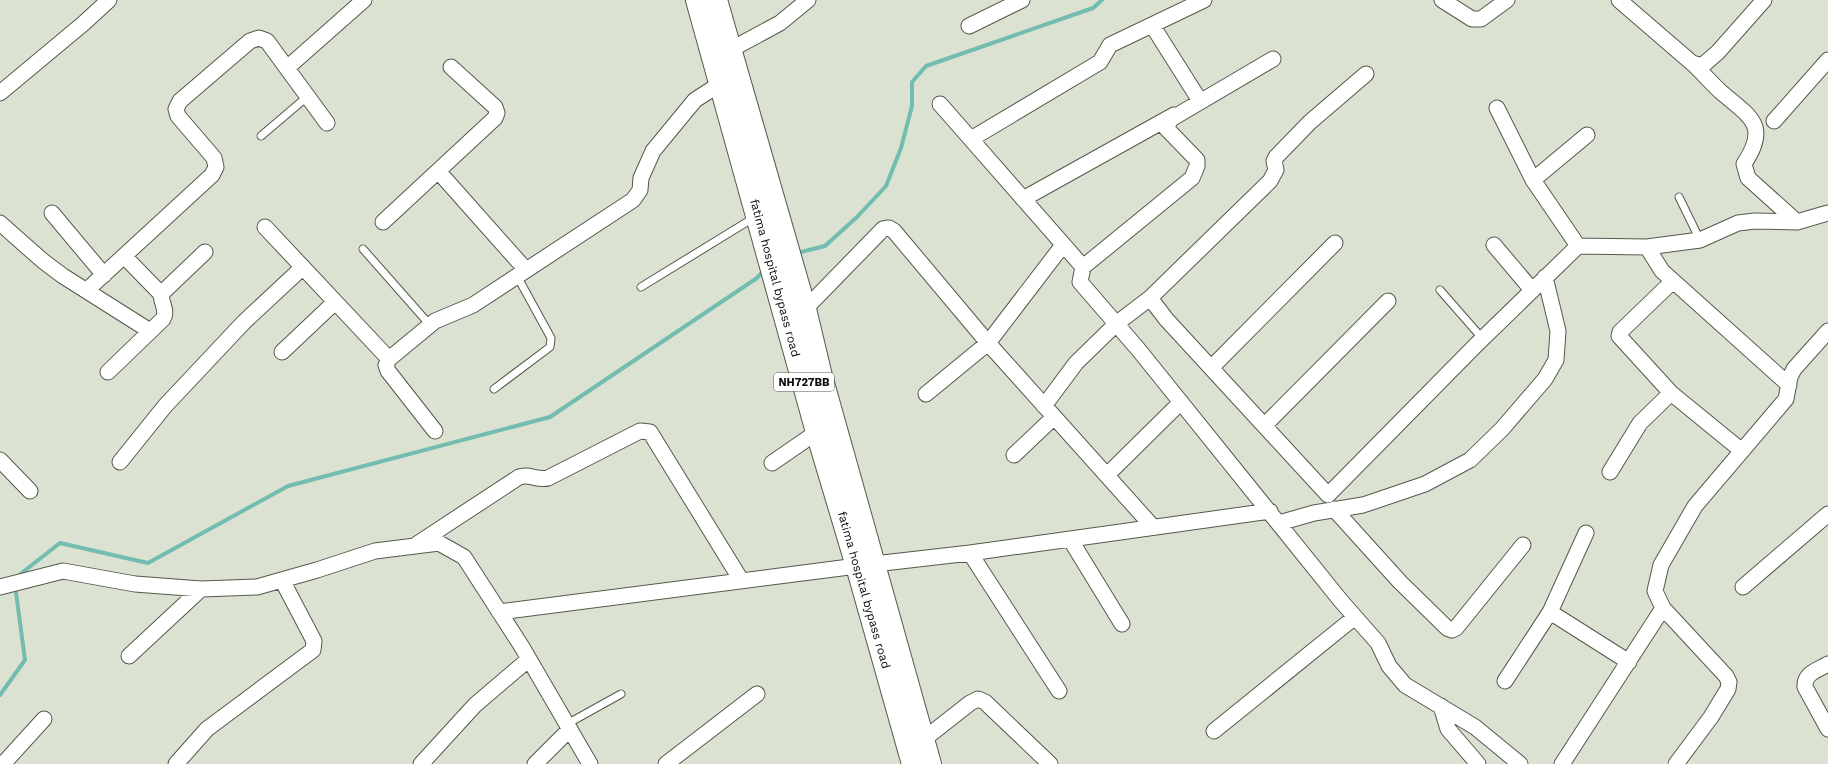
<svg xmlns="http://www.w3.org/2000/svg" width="1828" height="764" viewBox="0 0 1828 764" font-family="'Work Sans',sans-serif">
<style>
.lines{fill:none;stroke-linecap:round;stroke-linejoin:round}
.stream{stroke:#72bcb0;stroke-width:4}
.lane-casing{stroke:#54594b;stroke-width:9}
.street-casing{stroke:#54594b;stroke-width:17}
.highway-casing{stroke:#54594b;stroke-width:24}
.lane{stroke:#fff;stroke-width:7}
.street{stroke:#fff;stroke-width:15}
.highway{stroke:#fff;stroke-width:22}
.labels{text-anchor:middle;stroke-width:4;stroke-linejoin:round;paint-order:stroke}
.shield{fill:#fff;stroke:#555652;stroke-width:1}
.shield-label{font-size:11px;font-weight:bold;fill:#0c0d08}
.street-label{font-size:12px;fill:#0c0d08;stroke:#fff}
</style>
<rect width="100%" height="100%" fill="#dce2d2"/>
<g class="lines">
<path class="stream" d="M 801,252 L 825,246 L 857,217 L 886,186 L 901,148 L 912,106 L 912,82 L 926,66 L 1093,8 L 1102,0
M 14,579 L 60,543 L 148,563 L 288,486 L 550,417 L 757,278 L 764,270
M 0,695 L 25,660 L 15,585"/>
<defs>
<path id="lane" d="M 261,136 L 308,96
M 1679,197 L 1700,240
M 363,249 L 430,325
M 641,287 L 755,217
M 1440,290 L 1482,338
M 494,389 L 550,347 L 551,338 L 517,276
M 567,724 L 621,694"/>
<path id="street" d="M 1442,0 L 1472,19 L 1481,19 L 1507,0
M 1619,0 L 1692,63 L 1702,66 L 1718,52 L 1764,0
M 1152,25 L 1200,101
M 969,26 L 1022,0
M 722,52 L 730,50 L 780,23 L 808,0
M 1273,59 L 1171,119 L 1166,128 L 1197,160 L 1197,166 L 1192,178 L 1083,267 L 1080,282 L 1138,349 L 1341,601 L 1378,643 L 1389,666 L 1405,685 L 1475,727 L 1520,764
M 1692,63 C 1702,72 1711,83 1721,92 C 1750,117 1770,125 1744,164 L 1748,178 L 1797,222
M 287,68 L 364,0
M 1366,74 L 1310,122 L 1276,157 L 1274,161 L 1276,170 L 1270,181 L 1150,298 L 1166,319 L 1328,495 L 1477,344 L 1578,246 L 1647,247 L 1700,240 L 1738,223 L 1755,221 L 1797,222 L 1828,213
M 0,93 L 84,23 L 109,0
M 940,104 L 1083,267
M 1497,108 L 1533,180 L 1578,246
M 1774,121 L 1828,60
M 971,139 L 1100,62 L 1110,45 L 1204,0
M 438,171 L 526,270
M 1533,180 L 1587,135
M 1023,199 L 1174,115
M 52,213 L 104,275
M 383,222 L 495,118 L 497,113 L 495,107 L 451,67
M 0,223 L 43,261 L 63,276 L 150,331
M 265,227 L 389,359
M 1063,245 L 988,343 L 1153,527
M 1494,245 L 1532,290
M 1647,247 L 1662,271 L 1789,385
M 124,256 L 161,294
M 1673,281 L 1620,332 L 1619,336 L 1671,393 L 1742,451
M 87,290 L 212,175 L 216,167 L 214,158 L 178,116 L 176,109 L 180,101 L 250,41 L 259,38 L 267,41 L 327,123
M 805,309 L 883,229 L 889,228 L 894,231 L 988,343 L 926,394
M 282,352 L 335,302
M 1211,368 L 1335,243
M 108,372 L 163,319 C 168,311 161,303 161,294 L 205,252
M 1044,406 L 1076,363 L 1116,324 L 1150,298
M 1265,425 L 1388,301
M 435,431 L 388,371 L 386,365 L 389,359 L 435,321 L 473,305 L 633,200 L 640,190 L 641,178 L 653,151 L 695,100 L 720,84
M 1014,455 L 1054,417
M 0,460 L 30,491
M 120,462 L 165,406 L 244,322 L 303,267
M 772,463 L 817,432
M 1610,472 L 1640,423 L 1671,393
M 1107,475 L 1181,402
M 1334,509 L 1400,582 L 1447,628 L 1452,630 L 1456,628 L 1523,545
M 1279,523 L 1314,513 L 1363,505 L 1425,484 L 1470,460 L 1502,429 L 1545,379 L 1556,360 L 1558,331 L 1545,277
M 1070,539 L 1122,624
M 417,544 L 519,477 C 529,473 537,481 548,478 L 640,431 L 650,432 L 741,580
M 970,553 L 1059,691
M 0,587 L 63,571 L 135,584 L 201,589 L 257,587 L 317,570 L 375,551 L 439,543 L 464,557 L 522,647 L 590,764
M 1743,587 L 1828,514
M 1663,608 L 1726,676 L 1729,682 L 1728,689 L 1711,717 L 1676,764
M 499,612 L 857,566 L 970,553 L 1270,511
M 1550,612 L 1629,662
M 129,656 L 201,589
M 1828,664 C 1818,670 1804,673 1805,687 L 1828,729
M 1505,681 L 1550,612 L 1586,533
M 1441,706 L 1448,729 L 1478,764
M 1214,731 L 1355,617
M 923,740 L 970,703 L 978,699 L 985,702 L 1050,764
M 3,764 L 44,719
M 176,764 L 207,729 L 313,650 L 314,641 L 282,580
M 421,764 L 475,705 L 529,659
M 535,764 L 570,729
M 666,764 L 757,694
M 1562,764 L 1663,608 L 1655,591 L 1661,565 L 1695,506 L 1786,399 L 1790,377 L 1794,369 L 1828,331"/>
<path id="highway" d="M 697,0 L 817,432 L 857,566 L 913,764
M 716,0 L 805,309 L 821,376 L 930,764"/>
</defs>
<use href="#lane" class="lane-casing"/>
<use href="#street" class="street-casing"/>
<use href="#highway" class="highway-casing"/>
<use href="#lane" class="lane"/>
<use href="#street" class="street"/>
<use href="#highway" class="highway"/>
</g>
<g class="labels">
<rect class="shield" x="774" y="373" width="60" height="18" rx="3"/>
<g class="shield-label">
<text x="804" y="386">NH727BB</text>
</g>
<g class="street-label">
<text transform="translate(775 278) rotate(75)" y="4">fatima hospital bypass road</text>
<text transform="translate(864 590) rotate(74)" y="4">fatima hospital bypass road</text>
</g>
</g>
</svg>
